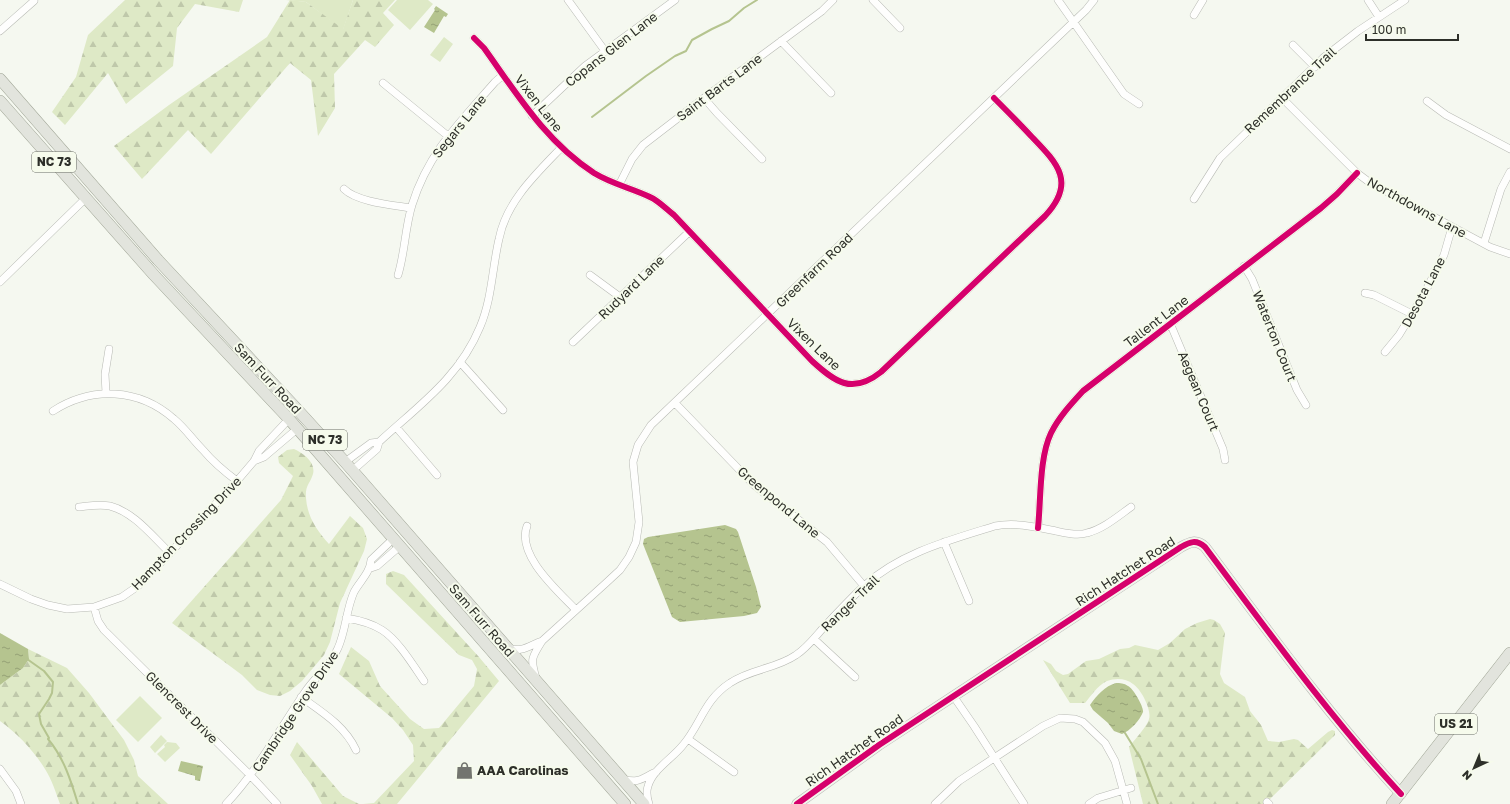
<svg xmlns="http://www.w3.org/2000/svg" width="1510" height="804" viewBox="0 0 1510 804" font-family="'Golos Text',sans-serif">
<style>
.green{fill:#dee9c6}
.forest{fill:url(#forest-firs)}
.water{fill:url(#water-ripples)}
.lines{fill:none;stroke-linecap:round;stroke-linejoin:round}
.stream{stroke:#b5c48f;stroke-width:2}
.street-casing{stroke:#b8bab4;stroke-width:8}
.secondary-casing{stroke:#b8bab4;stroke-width:11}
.primary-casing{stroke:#a2a798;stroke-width:12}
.street{stroke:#fefefd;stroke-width:7}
.secondary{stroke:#f0f1ed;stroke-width:10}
.primary{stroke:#e2e4dd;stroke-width:11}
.cycleway-casing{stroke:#f6fbec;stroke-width:8}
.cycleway{stroke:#d6006c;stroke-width:6}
.labels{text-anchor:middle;stroke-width:4;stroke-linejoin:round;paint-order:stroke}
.shield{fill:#f6fbec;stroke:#696c64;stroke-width:1}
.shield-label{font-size:12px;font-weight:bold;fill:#2d2f29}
.street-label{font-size:13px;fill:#2d2f29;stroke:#f6fbec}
.poi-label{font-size:13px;font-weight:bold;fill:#2d2f29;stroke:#f6fbec;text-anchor:start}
</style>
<defs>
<pattern id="forest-firs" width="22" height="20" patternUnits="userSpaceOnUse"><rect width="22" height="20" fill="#dee9c6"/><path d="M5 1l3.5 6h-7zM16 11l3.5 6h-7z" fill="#bfc8aa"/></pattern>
<pattern id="water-ripples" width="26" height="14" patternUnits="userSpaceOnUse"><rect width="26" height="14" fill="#b5c48f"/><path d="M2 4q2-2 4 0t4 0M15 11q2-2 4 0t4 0" fill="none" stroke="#94a075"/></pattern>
</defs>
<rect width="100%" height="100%" fill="#f5f8f0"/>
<path class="green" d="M 286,0 L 353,0 L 343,30 L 306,2 Z
M 397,0 L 428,0 L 433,4 L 410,30 L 388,10 Z
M 444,37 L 453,44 L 440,62 L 430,55 Z
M 140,696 L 162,718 L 138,742 L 116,720 Z
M 161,735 L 167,741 L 155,753 L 150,747 Z
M 167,742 L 176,743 L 180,748 L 165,762 L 157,754 L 165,747 L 164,745 Z"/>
<path class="forest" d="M 125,0 L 243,0 L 239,12 L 195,4 L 177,28 L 173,66 L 126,104 L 108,73 L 65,125 L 52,112 L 76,77 L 88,35 Z
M 290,0 L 306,2 L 343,29 L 353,0 L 395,0 L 383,13 L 394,25 L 375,47 L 365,40 L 334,74 L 335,108 L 318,136 L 311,80 L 290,63 L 211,154 L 188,130 L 142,179 L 114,146 L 169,105 L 267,37 Z
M 294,449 C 303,453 316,462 313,474 C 310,484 305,485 306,498 C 307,516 317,531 329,544 L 350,516 L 363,528 L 367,539 L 364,551 L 340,603 L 330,642 L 324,655 L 302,681 L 290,691 L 280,696 L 270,695 L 257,690 L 242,675 L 172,623 L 281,500 L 293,476 L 279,463 L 278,457 L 287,450 Z
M 393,571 L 404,575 L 479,657 L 499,681 L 397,804 L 363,804 L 374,803 L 414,761 L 413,745 L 403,730 L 392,718 L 339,674 L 351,647 L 369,661 L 380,686 L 410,719 L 424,729 L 439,728 L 474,686 L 477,669 L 472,660 L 459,655 L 386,584 L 386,574 Z
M 1210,619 L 1214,620 L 1220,624 L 1225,633 L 1220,674 L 1224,683 L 1245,697 L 1250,711 L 1261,725 L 1268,741 L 1279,742 L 1294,739 L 1298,740 L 1308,749 L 1328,732 L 1332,730 L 1335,731 L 1335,735 L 1265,804 L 1143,804 L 1129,747 C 1133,742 1148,725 1149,719 C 1152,710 1141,689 1133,684 C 1126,678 1115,678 1107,681 C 1097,686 1091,696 1085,703 L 1070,703 L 1043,660 L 1051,664 L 1056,671 L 1063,675 L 1068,674 L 1086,661 L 1099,659 L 1120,649 L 1129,648 L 1135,645 L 1158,650 L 1170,643 L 1185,629 L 1197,623 Z
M 28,649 L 67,668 L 89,693 L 124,740 L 134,760 L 138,776 L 168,804 L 60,804 C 56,793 52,780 45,769 C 34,751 18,734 0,721 L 0,685 L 23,668 L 29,659 Z
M 297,742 L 343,796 L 359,804 L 322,804 L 312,786 L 290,755 Z"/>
<path class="water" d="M 436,6 L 448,14 L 446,17 L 444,16 L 434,33 L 424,27 L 435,10 L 434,9 Z
M 725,525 L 736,529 L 738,532 L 756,587 L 761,607 L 757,613 L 744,616 L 680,622 L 672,617 L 643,544 L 644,539 L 648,537 Z
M 0,633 L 28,649 L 29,659 L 23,668 L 0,685 Z
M 1116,683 C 1120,683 1124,683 1128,686 C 1133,688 1144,707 1143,712 C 1140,720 1130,731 1122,734 L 1114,731 L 1108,723 L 1093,710 L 1090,705 C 1097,695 1105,686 1116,683 Z
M 181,761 L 203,766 L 200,781 L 195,780 L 195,776 L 178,771 Z"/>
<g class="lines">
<path class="stream" d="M 592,117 L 646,76 L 675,56 L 686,51 L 692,40 L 712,29 L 729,21 L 744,8 L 757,0
M 27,659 L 44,671 L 53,682 L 52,693 L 49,699 L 39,714 L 41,724 L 49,738 L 48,739 C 64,758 71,781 78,804
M 1125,733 L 1141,759 L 1158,804"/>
<defs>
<path id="street" d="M 568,0 L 605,51
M 873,0 L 900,28
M 1058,0 L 1124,94 L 1139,104
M 1368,0 L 1379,17
M 1194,15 L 1203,0
M 0,31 L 34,1
M 474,38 L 484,48 C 517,94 545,141 594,173 C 612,184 631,188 650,197 C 659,201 666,209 674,215 L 812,361 C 835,382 852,395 881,372 L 1045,216 C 1077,182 1057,163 1031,136 C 1019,123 1007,111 994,98
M 781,41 L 831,93
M 1293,45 L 1315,67
M 383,83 L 448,136
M 704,98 L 717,113 L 762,159
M 1282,98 L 1357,173 L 1369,182 L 1490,247 L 1510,254
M 1427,101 L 1446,115 L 1510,149
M 532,116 L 585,66 L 675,0
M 619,185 L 632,159 L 643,145 L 704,98 L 822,11 L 833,0
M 344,189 C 357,202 393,205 411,208
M 1194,199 L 1220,158 L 1323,58 L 1358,31 L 1405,0
M 1484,243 L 1501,189 L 1510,172
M 1244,266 L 1252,279 L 1297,390 L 1306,405
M 398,275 C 405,252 405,228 412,205 C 428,153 460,122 495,82 L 503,75
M 590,275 L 620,297
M 0,282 L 86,198
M 1365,293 L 1374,295 L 1412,314
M 1170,323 L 1223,449 L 1225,460
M 573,342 L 689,232
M 1385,352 L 1399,335 L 1424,294 L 1444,255 L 1452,227
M 460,362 L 503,410
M 106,393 L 105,374 L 109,349
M 675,403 L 754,485 L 827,542 L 864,586
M 53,411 C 92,386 139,388 174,419 C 185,428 193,440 203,450 C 213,462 225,472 237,481
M 396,427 L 437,475
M 254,461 L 264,457 L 297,429
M 345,462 L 371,443 L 379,442
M 352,471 L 377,449 L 379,442 C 418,406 459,378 480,327 C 492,299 492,269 499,239 C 506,202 536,174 561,148
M 79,507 C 89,506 99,504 110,506 C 134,512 153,537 170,553
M 527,526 C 516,555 558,591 576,610
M 1038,528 C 1041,500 1039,458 1051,433 C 1059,417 1071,404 1083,391 L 1321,208 L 1337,194 L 1357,173
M 944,542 L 969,601
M 371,568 L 377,566 L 400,546
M 0,584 L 31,599 L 48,605 L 67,609 L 94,607 L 122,597 L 138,586 L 170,553 L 237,481 L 254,461 L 259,451 L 289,419
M 94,607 L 98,621 L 104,630 L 251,776 L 277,804
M 346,618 C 359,620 371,623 382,630 C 398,640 413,665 424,681
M 814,639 L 855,677
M 509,648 C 522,653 530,645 542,641
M 536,678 C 530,657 532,658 542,641 L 606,583 L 620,570 L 629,557 L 636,542 L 639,522 L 633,462 L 638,445 L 651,425 L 1086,10 L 1094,0
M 301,697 C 322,712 345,726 356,750
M 954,697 L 974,726 L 1024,804
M 688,739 L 734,772
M 0,769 L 16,791 L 21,804
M 623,779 C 639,784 642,778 656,772
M 1267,802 L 1269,804
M 226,804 C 258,770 279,730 305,692 C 315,677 331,665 338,648 C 346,630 346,610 354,592 C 360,581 370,573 371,560 L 393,539
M 649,804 C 647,798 646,792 648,786 C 653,769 672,759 683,745 C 701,724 704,700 730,683 C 750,669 776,669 796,655 C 807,648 815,637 824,627 C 837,613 850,599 864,586 C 900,553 950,540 995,526 C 1015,522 1036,527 1056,531 C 1065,533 1077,536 1087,533 C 1103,529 1117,517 1131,507
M 935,804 L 959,781 L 1043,726 L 1060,718 L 1075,719 L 1083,722 L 1105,743 L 1115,761 L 1127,804
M 1089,804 L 1098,798 L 1131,788"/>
<path id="secondary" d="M 797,804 L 879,745 L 1181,547 C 1190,542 1196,539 1205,547 C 1268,631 1329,716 1401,794"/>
<path id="primary" d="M 0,79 L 158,260 L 296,408 L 345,462 L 644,804
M 0,101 L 154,275 L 289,419 L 625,804
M 1392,804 L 1510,653"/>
</defs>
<use href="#street" class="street-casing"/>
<use href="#secondary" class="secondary-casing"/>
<use href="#primary" class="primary-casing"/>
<use href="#street" class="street"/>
<use href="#secondary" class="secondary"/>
<use href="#primary" class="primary"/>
<defs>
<path id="cycleway" d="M 474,38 L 484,48 C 517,94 545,141 594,173 C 612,184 631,188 650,197 C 659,201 666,209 674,215 L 812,361 C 835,382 852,395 881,372 L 1045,216 C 1077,182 1057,163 1031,136 C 1019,123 1007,111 994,98
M 1038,528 C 1041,500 1039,458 1051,433 C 1059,417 1071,404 1083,391 L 1321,208 L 1337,194 L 1357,173
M 797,804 L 879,745 L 1181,547 C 1190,542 1196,539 1205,547 C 1268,631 1329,716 1401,794"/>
</defs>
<use href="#cycleway" class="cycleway-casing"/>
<use href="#cycleway" class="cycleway"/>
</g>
<defs>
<symbol id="shop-bare" viewBox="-9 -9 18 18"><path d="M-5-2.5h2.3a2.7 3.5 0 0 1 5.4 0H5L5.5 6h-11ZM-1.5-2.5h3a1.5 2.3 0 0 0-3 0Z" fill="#73756f" stroke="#f6fbec" stroke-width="2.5" paint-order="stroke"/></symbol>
</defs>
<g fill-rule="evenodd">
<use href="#shop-bare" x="452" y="758" width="25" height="25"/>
</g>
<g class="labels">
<g class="shield">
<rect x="32" y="152" width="44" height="20" rx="3"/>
<rect x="303" y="430" width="44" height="20" rx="3"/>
<rect x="1435" y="714" width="42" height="20" rx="3"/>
</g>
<g class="shield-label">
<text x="54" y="166">NC 73</text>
<text x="325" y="444">NC 73</text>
<text x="1456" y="728">US 21</text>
</g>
<g class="street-label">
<text transform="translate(611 49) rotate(-38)" y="5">Copans Glen Lane</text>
<text transform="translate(719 87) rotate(-37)" y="5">Saint Barts Lane</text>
<text transform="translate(1290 90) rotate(-43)" y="5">Remembrance Trail</text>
<text transform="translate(539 103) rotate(52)" y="5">Vixen Lane</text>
<text transform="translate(459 126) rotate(-51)" y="5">Segars Lane</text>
<text transform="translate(1417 207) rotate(29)" y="5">Northdowns Lane</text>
<text transform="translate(814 270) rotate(-44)" y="5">Greenfarm Road</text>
<text transform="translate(631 287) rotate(-44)" y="5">Rudyard Lane</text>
<text transform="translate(1423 292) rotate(-62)" y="5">Desota Lane</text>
<text transform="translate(1156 321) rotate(-37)" y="5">Tallent Lane</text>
<text transform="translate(1275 336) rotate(68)" y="5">Waterton Court</text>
<text transform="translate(814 344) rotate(44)" y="5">Vixen Lane</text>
<text transform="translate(268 378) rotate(47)" y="5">Sam Furr Road</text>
<text transform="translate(1199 391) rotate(67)" y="5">Aegean Court</text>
<text transform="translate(779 502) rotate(40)" y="5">Greenpond Lane</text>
<text transform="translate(186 533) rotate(-46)" y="5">Hampton Crossing Drive</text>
<text transform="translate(1125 571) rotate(-33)" y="5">Rich Hatchet Road</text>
<text transform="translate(850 603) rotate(-44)" y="5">Ranger Trail</text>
<text transform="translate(482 620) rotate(49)" y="5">Sam Furr Road</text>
<text transform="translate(182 707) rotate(45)" y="5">Glencrest Drive</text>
<text transform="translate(295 711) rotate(-56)" y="5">Cambridge Grove Drive</text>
<text transform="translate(854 750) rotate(-35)" y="5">Rich Hatchet Road</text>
</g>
<g class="poi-label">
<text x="477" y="775">AAA Carolinas</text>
</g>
</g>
<g transform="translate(1474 768) rotate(224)" stroke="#f6fbec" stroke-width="3" paint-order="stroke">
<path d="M0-3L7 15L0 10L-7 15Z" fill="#2d2f29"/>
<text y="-6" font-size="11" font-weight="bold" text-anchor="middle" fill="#2d2f29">N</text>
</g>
<path d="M1366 34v6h92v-6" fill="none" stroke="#2d2f29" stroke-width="2"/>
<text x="1372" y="34" font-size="12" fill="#2d2f29" stroke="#f6fbec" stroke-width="3" paint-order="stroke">100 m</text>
</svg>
